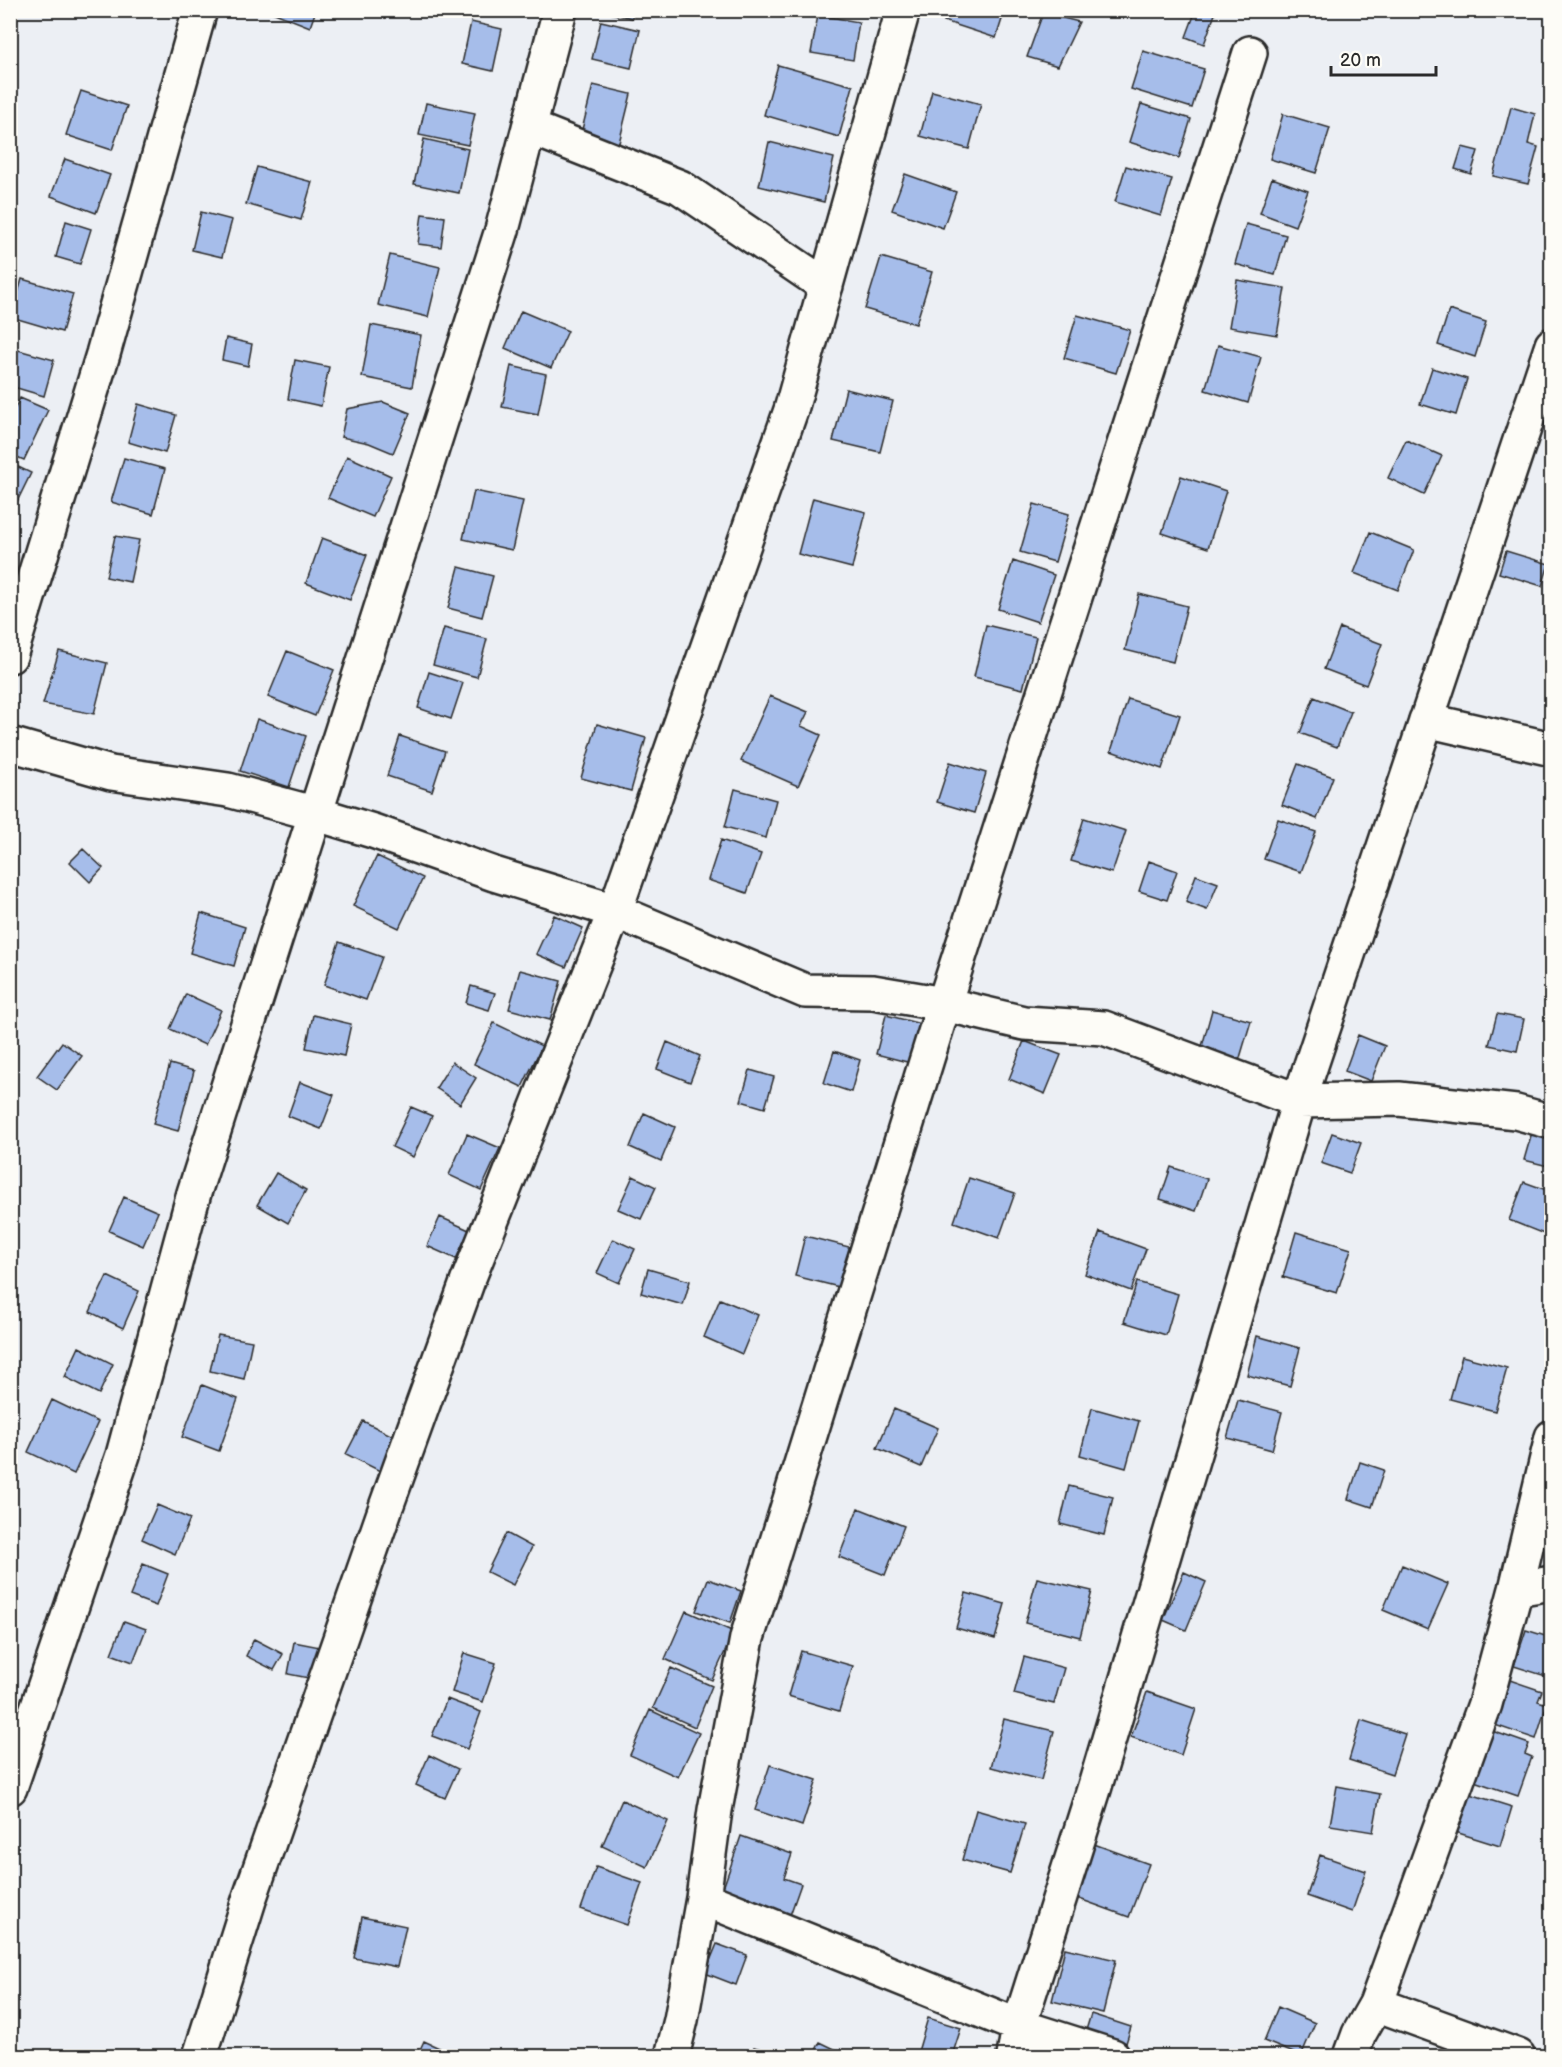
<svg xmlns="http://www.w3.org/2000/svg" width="1562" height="2067" viewBox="0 0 1562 2067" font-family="'Balsamiq Sans',sans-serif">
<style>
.building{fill:#a6bdea;stroke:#2b2b2b;stroke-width:1.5}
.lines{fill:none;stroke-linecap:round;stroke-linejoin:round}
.minor-casing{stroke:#2b2b2b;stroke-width:38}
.minor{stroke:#fdfcf7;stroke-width:33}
</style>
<rect width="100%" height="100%" fill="#eceff4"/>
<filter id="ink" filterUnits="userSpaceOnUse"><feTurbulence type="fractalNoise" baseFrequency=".0167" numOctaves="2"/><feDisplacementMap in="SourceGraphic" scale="12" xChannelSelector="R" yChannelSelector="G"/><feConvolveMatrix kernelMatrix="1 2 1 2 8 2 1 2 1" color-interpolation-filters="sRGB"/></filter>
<g filter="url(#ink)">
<path class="building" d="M 267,10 L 316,10 L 310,27 Z
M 605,10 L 633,10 L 632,18 L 605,12 Z
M 947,10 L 1005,10 L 996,38 L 944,21 Z
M 1196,10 L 1205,10 L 1215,14 L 1204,44 L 1186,37 Z
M 1043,13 L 1079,22 L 1058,66 L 1027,57 Z
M 818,15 L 859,22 L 853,60 L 811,53 Z
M 601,21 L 640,30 L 631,68 L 592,59 Z
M 471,22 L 502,29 L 493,71 L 462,64 Z
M 1143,51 L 1204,69 L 1192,108 L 1131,89 Z
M 778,65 L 853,86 L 839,137 L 764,115 Z
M 593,85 L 631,94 L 618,147 L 580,138 Z
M 81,91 L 127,106 L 112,150 L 66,135 Z
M 932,91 L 981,104 L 969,149 L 920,136 Z
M 426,103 L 475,113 L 468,145 L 419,135 Z
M 1141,104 L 1191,119 L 1179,158 L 1129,142 Z
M 1511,107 L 1535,114 L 1528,144 L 1538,147 L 1528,184 L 1493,176 Z
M 1283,114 L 1330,128 L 1316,173 L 1270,159 Z
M 424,139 L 468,149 L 459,193 L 414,184 Z
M 769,142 L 834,158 L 824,202 L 759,186 Z
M 1462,147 L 1478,151 L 1471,174 L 1455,169 Z
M 65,159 L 110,175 L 96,213 L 51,196 Z
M 1126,166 L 1172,179 L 1161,216 L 1115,202 Z
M 257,167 L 312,182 L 301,220 L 246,204 Z
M 905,174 L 956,192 L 943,228 L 892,210 Z
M 1272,178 L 1308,191 L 1295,226 L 1260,213 Z
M 201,212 L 232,220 L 222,257 L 192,250 Z
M 422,214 L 445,217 L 441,247 L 418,244 Z
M 66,221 L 91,229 L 80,264 L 56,257 Z
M 1246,224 L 1286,235 L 1275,275 L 1235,264 Z
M 390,255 L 440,267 L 428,317 L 378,305 Z
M 881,257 L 932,272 L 916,324 L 865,309 Z
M 22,279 L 73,294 L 62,332 L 11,317 Z
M 1237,280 L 1285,288 L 1277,335 L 1229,327 Z
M 1449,310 L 1486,322 L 1475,357 L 1438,345 Z
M 521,311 L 568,331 L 551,368 L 505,348 Z
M 1077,315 L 1130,330 L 1116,373 L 1064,358 Z
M 371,325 L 421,335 L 412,387 L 362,377 Z
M 226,338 L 252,344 L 248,366 L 222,360 Z
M 1218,345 L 1261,357 L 1248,403 L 1205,390 Z
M 11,348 L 54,360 L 44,396 L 10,386 Z
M 295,360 L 329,367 L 321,406 L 288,399 Z
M 511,366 L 546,374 L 538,414 L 502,407 Z
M 1432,368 L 1467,379 L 1456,415 L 1420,404 Z
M 846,389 L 893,401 L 880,452 L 833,441 Z
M 20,398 L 48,410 L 24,460 L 10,454 L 10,418 Z
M 383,402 L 410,413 L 393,453 L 369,443 L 341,437 L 347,409 Z
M 138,404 L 176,415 L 165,453 L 128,442 Z
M 1406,440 L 1442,456 L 1424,495 L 1388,478 Z
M 347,456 L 391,476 L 373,517 L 328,498 Z
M 124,458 L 165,469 L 153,514 L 111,502 Z
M 10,463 L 31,473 L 10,516 Z
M 1181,476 L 1226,491 L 1208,548 L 1162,533 Z
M 474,491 L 523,501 L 512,550 L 463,539 Z
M 813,498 L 866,512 L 852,568 L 798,554 Z
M 1034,504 L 1069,514 L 1055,562 L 1020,552 Z
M 1370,532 L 1414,550 L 1398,590 L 1354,573 Z
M 115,536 L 139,540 L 130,582 L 106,577 Z
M 322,538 L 367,555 L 350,600 L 306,583 Z
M 1506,551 L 1549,564 L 1542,586 L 1499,573 Z
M 1013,561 L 1054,575 L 1038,622 L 998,609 Z
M 459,567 L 493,576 L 482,617 L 448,608 Z
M 1139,594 L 1187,606 L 1173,662 L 1125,650 Z
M 986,625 L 1036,637 L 1023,689 L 974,677 Z
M 444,628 L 487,639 L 477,677 L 433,665 Z
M 1340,628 L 1382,644 L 1366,685 L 1324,669 Z
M 59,651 L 107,663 L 94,714 L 43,704 Z
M 287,651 L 334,670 L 315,716 L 268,697 Z
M 429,672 L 463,683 L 451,719 L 418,708 Z
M 770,696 L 808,712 L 801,726 L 821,735 L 798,786 L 741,761 Z
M 1314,697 L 1351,712 L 1337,747 L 1300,733 Z
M 1128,699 L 1180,715 L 1162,769 L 1111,751 Z
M 257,719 L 306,736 L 289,787 L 240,771 Z
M 597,724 L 646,738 L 631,791 L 581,778 Z
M 400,736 L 445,751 L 432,791 L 387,776 Z
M 950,762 L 986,773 L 974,813 L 937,802 Z
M 1298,764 L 1333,777 L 1317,819 L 1282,805 Z
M 735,789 L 776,800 L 766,838 L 725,827 Z
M 1084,818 L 1126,831 L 1112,873 L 1071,861 Z
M 1278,819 L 1316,832 L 1301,872 L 1264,859 Z
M 721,840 L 761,854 L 747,893 L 708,880 Z
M 83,849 L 103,868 L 90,882 L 70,862 Z
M 377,856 L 423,878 L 399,928 L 353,906 Z
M 1149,861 L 1177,871 L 1167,900 L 1139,891 Z
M 1196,875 L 1218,883 L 1207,910 L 1186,902 Z
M 201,913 L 245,927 L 234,966 L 190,953 Z
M 554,915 L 583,928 L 566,967 L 536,954 Z
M 339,942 L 382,957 L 366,1000 L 324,985 Z
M 520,970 L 561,981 L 550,1020 L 509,1009 Z
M 471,986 L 495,993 L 489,1010 L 466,1003 Z
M 186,994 L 221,1010 L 205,1045 L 170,1029 Z
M 1212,1010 L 1251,1021 L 1239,1061 L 1201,1050 Z
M 1497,1014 L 1524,1019 L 1517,1051 L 1489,1045 Z
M 313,1015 L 351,1024 L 344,1056 L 306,1048 Z
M 886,1015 L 921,1024 L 911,1063 L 876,1054 Z
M 494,1023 L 542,1046 L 522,1087 L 474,1064 Z
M 1358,1035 L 1385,1046 L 1371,1081 L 1345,1071 Z
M 1024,1041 L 1061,1055 L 1045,1094 L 1009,1079 Z
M 62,1042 L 82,1056 L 57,1090 L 37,1076 Z
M 667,1042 L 700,1056 L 690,1082 L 657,1069 Z
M 834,1051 L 860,1060 L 851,1092 L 824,1083 Z
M 452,1062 L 476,1078 L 460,1104 L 436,1088 Z
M 170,1064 L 194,1071 L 178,1131 L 153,1124 Z
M 750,1070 L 774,1077 L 765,1108 L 741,1101 Z
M 300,1082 L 334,1095 L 321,1129 L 288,1116 Z
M 411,1107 L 432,1116 L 413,1157 L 392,1147 Z
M 644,1113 L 675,1127 L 661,1161 L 630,1147 Z
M 1532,1132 L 1552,1137 L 1552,1167 L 1524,1160 Z
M 1332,1133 L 1361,1143 L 1350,1173 L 1321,1163 Z
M 467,1134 L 500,1148 L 481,1190 L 449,1175 Z
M 1171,1167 L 1207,1179 L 1196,1211 L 1160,1199 Z
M 276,1173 L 306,1190 L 288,1223 L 257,1205 Z
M 633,1176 L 656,1187 L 641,1219 L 618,1209 Z
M 969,1178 L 1015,1193 L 999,1238 L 954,1222 Z
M 1524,1182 L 1552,1192 L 1552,1230 L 1549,1236 L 1509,1220 Z
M 124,1197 L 158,1212 L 143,1246 L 109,1231 Z
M 440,1217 L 469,1230 L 456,1259 L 427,1246 Z
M 1100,1232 L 1146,1249 L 1131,1291 L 1085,1274 Z
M 1296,1232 L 1351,1249 L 1337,1293 L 1283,1277 Z
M 805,1236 L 853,1248 L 843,1288 L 795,1276 Z
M 613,1239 L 635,1249 L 619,1283 L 597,1273 Z
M 648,1269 L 690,1281 L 683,1305 L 641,1293 Z
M 107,1276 L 139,1291 L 123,1328 L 90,1312 Z
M 1137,1282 L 1178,1294 L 1166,1335 L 1124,1322 Z
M 720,1299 L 758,1315 L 742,1354 L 704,1337 Z
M 218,1335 L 252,1341 L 244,1379 L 210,1371 Z
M 1257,1336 L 1300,1348 L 1290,1386 L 1247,1375 Z
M 79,1347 L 113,1364 L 99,1394 L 65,1377 Z
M 1462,1356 L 1507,1368 L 1495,1411 L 1450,1399 Z
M 202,1385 L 238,1399 L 219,1451 L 182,1437 Z
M 52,1400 L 98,1422 L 74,1474 L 28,1452 Z
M 1238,1400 L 1282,1412 L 1272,1450 L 1227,1438 Z
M 1092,1408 L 1139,1421 L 1126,1468 L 1080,1455 Z
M 894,1409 L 938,1428 L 921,1467 L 877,1448 Z
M 363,1421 L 399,1439 L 382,1472 L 346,1454 Z
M 1360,1462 L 1384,1470 L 1372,1507 L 1348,1499 Z
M 1069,1486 L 1113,1497 L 1104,1535 L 1060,1524 Z
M 157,1505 L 190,1519 L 175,1554 L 142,1539 Z
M 858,1508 L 904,1526 L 885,1575 L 839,1557 Z
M 506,1533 L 532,1547 L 513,1585 L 487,1572 Z
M 143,1564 L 168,1574 L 156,1606 L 130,1596 Z
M 1402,1565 L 1448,1584 L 1428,1629 L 1383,1610 Z
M 1184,1572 L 1206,1582 L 1186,1630 L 1163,1620 Z
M 1037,1578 L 1092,1591 L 1080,1637 L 1025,1623 Z
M 708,1579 L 741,1591 L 730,1623 L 696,1611 Z
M 966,1593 L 1005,1604 L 995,1639 L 956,1628 Z
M 686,1611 L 734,1632 L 712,1680 L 665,1659 Z
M 124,1621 L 146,1629 L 133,1662 L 111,1654 Z
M 1526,1630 L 1552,1638 L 1552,1678 L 1514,1666 Z
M 254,1639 L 283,1654 L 274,1670 L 246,1656 Z
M 294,1642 L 320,1647 L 314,1679 L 288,1674 Z
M 801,1651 L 853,1666 L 839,1711 L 788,1696 Z
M 464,1653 L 496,1663 L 483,1702 L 452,1692 Z
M 1024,1657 L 1064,1668 L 1054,1704 L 1014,1694 Z
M 671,1668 L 712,1686 L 695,1727 L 653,1708 Z
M 1504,1678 L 1542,1691 L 1538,1701 L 1547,1704 L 1536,1739 L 1489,1723 Z
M 1147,1692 L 1196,1709 L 1181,1755 L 1131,1737 Z
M 447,1699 L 481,1712 L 467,1749 L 432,1736 Z
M 650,1710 L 699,1733 L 678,1777 L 630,1755 Z
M 1004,1719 L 1054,1731 L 1041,1780 L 991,1767 Z
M 1361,1720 L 1405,1734 L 1392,1774 L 1349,1760 Z
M 1492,1731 L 1529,1744 L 1525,1754 L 1532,1757 L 1518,1796 L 1474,1781 Z
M 429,1755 L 458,1769 L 445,1798 L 416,1785 Z
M 770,1765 L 817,1780 L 802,1826 L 755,1810 Z
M 1337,1786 L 1380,1794 L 1373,1832 L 1330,1825 Z
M 1464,1792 L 1512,1807 L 1500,1846 L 1452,1831 Z
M 622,1800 L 668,1821 L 647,1867 L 602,1846 Z
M 976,1810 L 1025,1824 L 1010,1873 L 962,1860 Z
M 741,1836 L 792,1854 L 784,1878 L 801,1884 L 789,1918 L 721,1894 Z
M 1094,1844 L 1149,1864 L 1129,1917 L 1074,1897 Z
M 1320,1855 L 1366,1871 L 1352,1912 L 1307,1896 Z
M 596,1867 L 642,1883 L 627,1925 L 581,1909 Z
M 362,1917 L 406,1926 L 397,1967 L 354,1958 Z
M 717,1944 L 747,1955 L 736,1985 L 705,1973 Z
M 1065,1948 L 1116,1960 L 1103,2013 L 1052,2001 Z
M 1278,2007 L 1315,2023 L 1301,2056 L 1264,2041 Z
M 1091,2014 L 1131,2027 L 1123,2053 L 1083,2040 Z
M 928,2018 L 961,2028 L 952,2056 L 923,2056 L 917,2055 Z
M 424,2041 L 450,2053 L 449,2056 L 417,2056 Z
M 820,2042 L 847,2055 L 846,2056 L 813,2056 Z
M 754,2047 L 784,2056 L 751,2056 Z"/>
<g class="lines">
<defs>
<path id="minor" d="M 529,127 L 680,187 L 826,286
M 10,656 L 103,354 L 200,10
M 1426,720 L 1552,749
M 10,744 L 111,773 L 228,790 L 317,814 L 373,831 L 494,874 L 615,911 L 805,991 L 873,992 L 944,1004 L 1024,1023 L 1104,1028 L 1299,1101 L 1399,1099 L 1516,1112 L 1552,1122
M 1516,1589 L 1552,1583
M 10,1788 L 123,1455 L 194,1193 L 502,230 L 560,10
M 703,1898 L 1019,2026 L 1113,2056
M 1376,2004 L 1518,2056
M 200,2056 L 250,1897 L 387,1504 L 468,1280 L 615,911 L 791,410 L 903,10
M 672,2056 L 681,2020 L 703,1898 L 715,1810 L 747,1638 L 944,1004 L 1250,53
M 1014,2056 L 1019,2026 L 1095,1786 L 1299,1101 L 1552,345
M 1351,2056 L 1359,2034 L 1376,2004 L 1485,1704 L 1516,1589 L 1552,1437"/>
</defs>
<use href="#minor" class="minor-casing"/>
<use href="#minor" class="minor"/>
</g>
</g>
<rect width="1562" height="2067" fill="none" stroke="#fdfcf7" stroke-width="36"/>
<rect x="18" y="18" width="1526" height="2031" fill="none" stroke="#2b2b2b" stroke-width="2" filter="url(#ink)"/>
<path d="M1331 66v9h105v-9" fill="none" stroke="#2b2b2b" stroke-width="3"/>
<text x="1340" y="66" font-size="18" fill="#2b2b2b" stroke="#fdfcf7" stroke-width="4.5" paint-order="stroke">20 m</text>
</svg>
